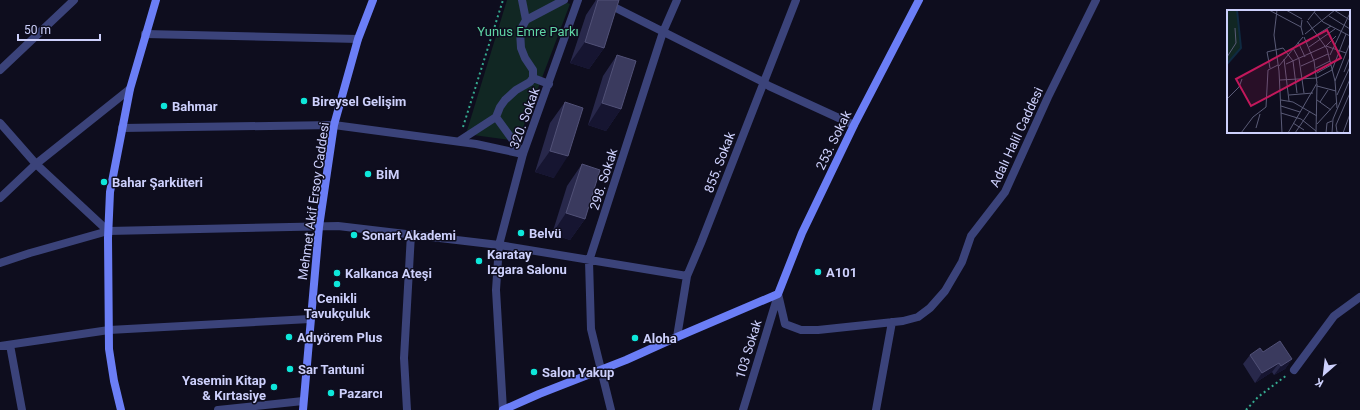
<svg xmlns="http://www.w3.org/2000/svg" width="1360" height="410" viewBox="0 0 1360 410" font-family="Roboto,sans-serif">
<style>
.green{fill:#112723}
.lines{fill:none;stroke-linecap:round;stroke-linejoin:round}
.path{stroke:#35a98f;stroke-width:2;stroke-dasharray:2 3;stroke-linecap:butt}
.street{stroke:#3b437a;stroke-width:8}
.secondary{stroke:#6b7ef6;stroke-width:8}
.wall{fill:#28284b}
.shaded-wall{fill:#161531}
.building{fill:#3a3a5e;stroke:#515177}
.poi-dot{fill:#0ee7da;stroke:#0e0d1e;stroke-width:1.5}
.labels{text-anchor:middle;stroke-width:3;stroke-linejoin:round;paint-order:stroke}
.park-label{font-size:13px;fill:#5fd6a5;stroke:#0e0d1e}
.poi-label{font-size:13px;font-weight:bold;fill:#cdd0fc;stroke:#0e0d1e;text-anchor:start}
.street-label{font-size:13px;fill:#cdd0fc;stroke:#0e0d1e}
.inset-river{fill:none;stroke:#0f2a41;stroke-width:2}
.inset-road{fill:none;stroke:#5a5b77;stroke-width:1}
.view{fill:#c2185b;fill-opacity:0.15;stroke:#c2185b;stroke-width:2}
.inset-edge{fill:none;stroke:#cdd0fc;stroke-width:2}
</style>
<rect width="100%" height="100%" fill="#0e0d1e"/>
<path class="green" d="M 507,0 L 560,0 L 570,4 L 518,141 L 466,134 Z"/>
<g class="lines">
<path class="path" d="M 463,127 L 503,0
M 1246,410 L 1258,397 L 1287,375"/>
<path class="street" d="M 522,0 L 526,20
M 600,0 L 763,82 L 769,86 L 854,125
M 145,34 L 358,39
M 0,70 L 74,0
M 533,78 L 549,84
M 496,117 L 523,154
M 0,123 L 36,164 L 108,231 L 338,226 L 499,245 L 687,276
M 122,128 L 334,125 L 476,144 L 523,154
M 459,141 L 496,117 L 500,107 L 505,100 L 516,90 L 530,82 L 533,78 L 533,70 L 525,58 L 521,48 L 520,31 L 526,20 L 564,0
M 0,198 L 36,164 L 130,89
M 0,263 L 30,253 L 108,231
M 778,294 L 785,324 L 801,330 L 818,330 L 903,321 L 918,317 L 930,308 L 945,291 L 962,262 L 971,236 L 1005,192 L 1048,97 L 1096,0
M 677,337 L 687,276 L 701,243 L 796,0
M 10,345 L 22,410
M 0,346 L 109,330 L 310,319
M 1294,370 L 1334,316 L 1360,297
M 218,410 L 303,401
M 407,410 L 404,358 L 411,234
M 503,410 L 496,290 L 499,245 L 523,154 L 578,0
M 611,410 L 591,329 L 589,261 L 663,32 L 677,0
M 743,410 L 778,295
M 876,410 L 892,322"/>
<path class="secondary" d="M 121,410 L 114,381 L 109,349 L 108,238 L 110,192 L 130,89 L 156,0
M 303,410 L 319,227 L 334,125 L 358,39 L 373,0
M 503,410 L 539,394 L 626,360 L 677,337 L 778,294 L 802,233 L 854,125 L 919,0"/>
</g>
<path class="wall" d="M 596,0 L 619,0 L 604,48 L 589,69 L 570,63 L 586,15 Z
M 617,55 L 621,109 L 606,131 L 588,125 L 603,76 Z
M 565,102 L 554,178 L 535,172 L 550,123 Z
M 582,164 L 585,219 L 570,240 L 552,234 L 567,186 Z
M 1263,352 L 1292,359 L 1285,369 L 1274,375 L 1272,372 L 1255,383 L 1243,364 L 1250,355 Z"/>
<path class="shaded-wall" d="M 585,42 L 604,48 L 589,69 L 570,63 Z
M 602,103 L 621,109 L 606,131 L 588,125 Z
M 550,151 L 568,156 L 554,178 L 535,172 Z
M 566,213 L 585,219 L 570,240 L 552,234 Z
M 1292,359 L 1285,369 L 1274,375 L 1281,366 Z
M 1279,363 L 1272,372 L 1255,383 L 1262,373 Z"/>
<path class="building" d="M 598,0 L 619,0 L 604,48 L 585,42 Z
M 617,55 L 636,61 L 621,109 L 602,103 Z
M 565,102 L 583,108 L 568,156 L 550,151 Z
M 582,164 L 600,170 L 585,219 L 566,213 Z
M 1280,341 L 1292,359 L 1281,366 L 1279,363 L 1262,373 L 1250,355 L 1260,348 L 1263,352 Z"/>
<g class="poi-dot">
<circle cx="304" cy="101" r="4"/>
<circle cx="164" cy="106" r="4"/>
<circle cx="368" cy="174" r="4"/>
<circle cx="104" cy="182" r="4"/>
<circle cx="521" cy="233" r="4"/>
<circle cx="354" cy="235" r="4"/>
<circle cx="479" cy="261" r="4"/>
<circle cx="818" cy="272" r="4"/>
<circle cx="337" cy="273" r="4"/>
<circle cx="337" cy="284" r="4"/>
<circle cx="289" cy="337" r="4"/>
<circle cx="635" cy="338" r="4"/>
<circle cx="290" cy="369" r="4"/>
<circle cx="534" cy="372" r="4"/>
<circle cx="274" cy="387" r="4"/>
<circle cx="331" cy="393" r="4"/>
</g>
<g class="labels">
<g class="park-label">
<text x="528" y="36">Yunus Emre Parkı</text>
</g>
<g class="poi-label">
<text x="312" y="106">Bireysel Gelişim</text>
<text x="172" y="111">Bahmar</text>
<text x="376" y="179">BİM</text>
<text x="112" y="187">Bahar Şarküteri</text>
<text x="529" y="238">Belvü</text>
<text x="362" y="240">Sonart Akademi</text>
<text x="487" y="259">Karatay<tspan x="487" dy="15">Izgara Salonu</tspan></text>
<text x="826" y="277">A101</text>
<text x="345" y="278">Kalkanca Ateşi</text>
<text x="337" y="303" text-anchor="middle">Cenikli<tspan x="337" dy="15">Tavukçuluk</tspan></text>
<text x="297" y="342">Adıyörem Plus</text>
<text x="643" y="343">Aloha</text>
<text x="298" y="374">Sar Tantuni</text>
<text x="542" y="377">Salon Yakup</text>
<text x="266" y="385" text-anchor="end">Yasemin Kitap<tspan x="266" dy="15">&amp; Kırtasiye</tspan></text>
<text x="339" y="398">Pazarcı</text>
</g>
<g class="street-label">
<text transform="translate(524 118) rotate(-70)" y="5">320. Sokak</text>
<text transform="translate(1016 137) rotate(-65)" y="5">Adalı Halil Caddesi</text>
<text transform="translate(833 140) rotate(-64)" y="5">253. Sokak</text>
<text transform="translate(719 162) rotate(-69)" y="5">855. Sokak</text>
<text transform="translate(603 179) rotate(-72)" y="5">298. Sokak</text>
<text transform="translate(313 201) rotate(-82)" y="5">Mehmet Akif Ersoy Caddesi</text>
<text transform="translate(748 349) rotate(-73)" y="5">103 Sokak</text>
</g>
</g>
<g transform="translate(1227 10)">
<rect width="123" height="123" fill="#0e0d1e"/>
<path d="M 0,0 L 10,0 L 14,38 L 0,53 Z" fill="#112723"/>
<path class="inset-river" d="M 0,54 L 14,38 L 10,0"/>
<path class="inset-road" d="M 42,0 L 74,17M 50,0 L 47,25 L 52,61 L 55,123M 59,0 L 75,9M 107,0 L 123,10M 87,2 L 96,12 L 123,26M 102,6 L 123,19M 75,10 L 74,17 L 76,25M 81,10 L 89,0M 80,11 L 100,39 L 108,71 L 110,98M 78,24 L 108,0M 91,24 L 104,16M 71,32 L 78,47M 80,32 L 91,24M 99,36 L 109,26M 82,37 L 108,19M 66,38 L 72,49 L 77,83M 103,45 L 123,3M 0,47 L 9,33 L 8,18M 57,49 L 62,91M 59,54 L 99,36 L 119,43M 52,56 L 76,27M 74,56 L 101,44M 43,58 L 40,42 L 56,38 L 66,51 L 70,83M 89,58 L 103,51M 117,62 L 123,47M 90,63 L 104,55M 53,70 L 90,68 L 105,60 L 119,24M 108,71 L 123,33M 90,76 L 109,81M 62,85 L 86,83M 110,85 L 123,57M 0,89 L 12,77 L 15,69M 54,90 L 66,92 L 90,106M 90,90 L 104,100M 93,92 L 101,80M 54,96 L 73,102M 54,103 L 74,109 L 89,121M 66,113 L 77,120M 90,114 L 110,92M 29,118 L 33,104M 14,123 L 26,107 L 39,97 L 41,60 L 51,55M 61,123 L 90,73 L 87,51 L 77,27M 68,123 L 83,101M 89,123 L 90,74M 99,123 L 100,113 L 105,111M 105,123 L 106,109 L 123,69M 116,123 L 110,122 L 109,115 L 123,83M 116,123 L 123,104"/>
<path class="view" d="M 100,20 L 114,48 L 24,96 L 9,69 Z"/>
<rect width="123" height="123" class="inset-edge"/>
</g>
<g transform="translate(1324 374) rotate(208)" stroke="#0e0d1e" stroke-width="3" paint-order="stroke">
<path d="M0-3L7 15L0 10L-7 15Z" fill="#cdd0fc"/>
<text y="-6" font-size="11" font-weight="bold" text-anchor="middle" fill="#cdd0fc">K</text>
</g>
<path d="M18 34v6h82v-6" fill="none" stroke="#cdd0fc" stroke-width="2"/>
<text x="24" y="34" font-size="12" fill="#cdd0fc" stroke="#0e0d1e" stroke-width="3" paint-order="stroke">50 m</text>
</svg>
